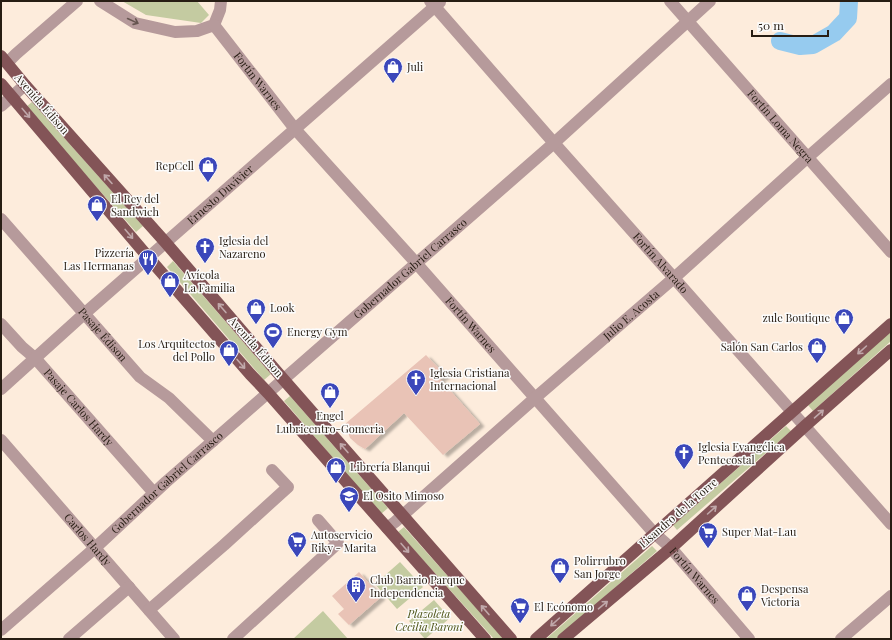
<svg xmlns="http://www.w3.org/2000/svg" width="892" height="640" viewBox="0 0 892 640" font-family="'Playfair Display',serif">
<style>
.green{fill:#c4cba1}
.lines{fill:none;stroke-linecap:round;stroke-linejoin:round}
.river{stroke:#96cbef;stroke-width:18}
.building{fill:#e9c3b6;filter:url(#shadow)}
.minor{stroke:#b69a9b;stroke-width:12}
.major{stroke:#835457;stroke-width:12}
.oneway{stroke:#675550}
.oneway2{stroke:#c0a8aa}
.labels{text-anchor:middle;stroke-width:3;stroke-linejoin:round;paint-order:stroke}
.poi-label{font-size:11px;fill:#271d13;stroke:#fcfcfc;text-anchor:start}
.street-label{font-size:11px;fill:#271d13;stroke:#fcfcfc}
.park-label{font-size:11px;font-style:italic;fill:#4c5315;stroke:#fcfcfc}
</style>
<defs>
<filter id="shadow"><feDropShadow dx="4.5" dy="2.5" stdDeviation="1" flood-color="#0004"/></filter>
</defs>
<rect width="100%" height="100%" fill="#fdecdc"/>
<path class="green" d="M 122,1 L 197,1 L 209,15 L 201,23 L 146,15 Z
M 32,102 L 143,226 L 136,232 L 26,107 Z
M 173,261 L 271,374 L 264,380 L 167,267 Z
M 891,330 L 891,341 L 813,411 L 808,405 Z
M 290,396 L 388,508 L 381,514 L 284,401 Z
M 786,426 L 791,431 L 677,530 L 673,525 Z
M 404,527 L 504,639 L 494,639 L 398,532 Z
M 652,546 L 657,551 L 556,639 L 546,639 Z
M 400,562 L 423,587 L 397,609 L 375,584 Z
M 434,600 L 450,618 L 425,639 L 409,621 Z
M 323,611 L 348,639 L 293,639 Z"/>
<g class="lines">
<path class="river" d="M 780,41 L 800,46 L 813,45 L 834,33 L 848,18 L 849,1"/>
</g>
<path class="building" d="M 426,355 L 446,376 L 440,379 L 480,424 L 443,455 L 404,413 L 365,449 L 358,445 L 350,438 L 345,424 Z
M 359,572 L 381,597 L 349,625 L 338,614 L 344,609 L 332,596 Z"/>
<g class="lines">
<g class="minor">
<path d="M 100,1 L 135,23 L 175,32 L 197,31 L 214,25 L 220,10 L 221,1"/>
<path id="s1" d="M 430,1 L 554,143 L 674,278 L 891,524"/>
<path id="s2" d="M 670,1 L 891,252"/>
<path id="s3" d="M 214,25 L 295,129 L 417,264 L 654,533 L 671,548 L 749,639"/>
<path d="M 7,63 L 16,54 L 77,1"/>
<path d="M 1,106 L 25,85"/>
<path id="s4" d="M 1,219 L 140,377 L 169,398 L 213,441"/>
<path id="s5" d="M 1,324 L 22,347 L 35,358 L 154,493"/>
<path id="s6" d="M 1,389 L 84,314 L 440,2"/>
<path id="s7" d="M 1,440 L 174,639"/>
<path id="s8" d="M 387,528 L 395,522 L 535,398 L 674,278 L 808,157 L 891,84"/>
<path d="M 149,610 L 224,545 L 288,487 L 272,470"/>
<path id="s9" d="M 1,630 L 95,548 L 166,482 L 554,143 L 710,1"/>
<path d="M 69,639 L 129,587"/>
<path d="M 233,639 L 338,543 L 318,520"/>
<path d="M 841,639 L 891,596"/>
</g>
<path class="major" d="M 1,56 L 25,85 L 166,243 L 284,380 L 511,639
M 1,84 L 148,257 L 250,374 L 268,393 L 485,639
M 536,639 L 891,324
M 563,639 L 671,548 L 805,426 L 891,350"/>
</g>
<defs><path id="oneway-shaft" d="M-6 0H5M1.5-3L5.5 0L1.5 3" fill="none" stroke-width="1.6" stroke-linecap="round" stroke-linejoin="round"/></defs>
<use class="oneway" href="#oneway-shaft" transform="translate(133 21) rotate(25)"/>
<g class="oneway2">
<use href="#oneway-shaft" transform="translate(26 113) rotate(50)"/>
<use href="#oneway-shaft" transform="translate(108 179) rotate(-132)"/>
<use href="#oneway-shaft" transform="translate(129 234) rotate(50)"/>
<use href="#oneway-shaft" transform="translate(222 308) rotate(-131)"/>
<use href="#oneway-shaft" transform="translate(862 350) rotate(138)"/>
<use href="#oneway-shaft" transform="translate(241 364) rotate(49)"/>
<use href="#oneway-shaft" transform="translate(819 414) rotate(-41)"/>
<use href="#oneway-shaft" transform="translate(344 448) rotate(-131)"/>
<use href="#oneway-shaft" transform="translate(712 510) rotate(-42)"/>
<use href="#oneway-shaft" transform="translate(405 548) rotate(49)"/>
<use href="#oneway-shaft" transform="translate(603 605) rotate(-40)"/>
<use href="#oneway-shaft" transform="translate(485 610) rotate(-131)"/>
<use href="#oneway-shaft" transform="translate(555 622) rotate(138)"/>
</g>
<defs>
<symbol id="shop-pin" viewBox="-11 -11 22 30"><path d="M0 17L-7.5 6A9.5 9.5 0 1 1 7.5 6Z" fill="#3b47ba" stroke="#fcfcfc"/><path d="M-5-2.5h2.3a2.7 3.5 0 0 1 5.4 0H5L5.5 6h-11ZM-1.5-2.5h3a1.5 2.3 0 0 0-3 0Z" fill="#fff"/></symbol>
<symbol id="church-pin" viewBox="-11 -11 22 30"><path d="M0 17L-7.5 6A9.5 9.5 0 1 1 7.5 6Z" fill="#3b47ba" stroke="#fcfcfc"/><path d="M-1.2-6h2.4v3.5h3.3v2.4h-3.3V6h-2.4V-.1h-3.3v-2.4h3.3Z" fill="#fff"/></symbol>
<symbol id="restaurant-pin" viewBox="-11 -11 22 30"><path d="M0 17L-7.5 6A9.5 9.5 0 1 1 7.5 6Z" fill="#3b47ba" stroke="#fcfcfc"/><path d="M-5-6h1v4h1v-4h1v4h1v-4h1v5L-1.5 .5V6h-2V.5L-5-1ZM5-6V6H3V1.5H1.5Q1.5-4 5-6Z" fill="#fff"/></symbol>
<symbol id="stadium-pin" viewBox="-11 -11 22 30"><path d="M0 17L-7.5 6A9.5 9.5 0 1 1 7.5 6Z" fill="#3b47ba" stroke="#fcfcfc"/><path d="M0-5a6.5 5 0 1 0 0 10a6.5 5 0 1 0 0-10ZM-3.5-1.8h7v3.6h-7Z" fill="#fff"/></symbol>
<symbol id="school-pin" viewBox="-11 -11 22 30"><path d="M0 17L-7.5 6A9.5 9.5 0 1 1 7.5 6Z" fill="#3b47ba" stroke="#fcfcfc"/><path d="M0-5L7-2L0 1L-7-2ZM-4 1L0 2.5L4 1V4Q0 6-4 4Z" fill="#fff"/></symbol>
<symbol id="supermarket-pin" viewBox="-11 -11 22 30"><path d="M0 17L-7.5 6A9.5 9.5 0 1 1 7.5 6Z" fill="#3b47ba" stroke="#fcfcfc"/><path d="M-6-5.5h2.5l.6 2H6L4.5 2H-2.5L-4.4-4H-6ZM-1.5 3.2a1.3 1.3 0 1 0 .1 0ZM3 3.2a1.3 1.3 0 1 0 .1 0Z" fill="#fff"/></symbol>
<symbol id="building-pin" viewBox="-11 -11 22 30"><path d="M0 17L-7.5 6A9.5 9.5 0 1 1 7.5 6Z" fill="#3b47ba" stroke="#fcfcfc"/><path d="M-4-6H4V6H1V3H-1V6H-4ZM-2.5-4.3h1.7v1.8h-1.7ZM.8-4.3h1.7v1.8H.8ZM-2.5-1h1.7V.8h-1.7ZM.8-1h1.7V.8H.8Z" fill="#fff"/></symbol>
</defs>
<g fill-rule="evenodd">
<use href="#shop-pin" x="382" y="56" width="22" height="30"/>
<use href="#shop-pin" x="197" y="155" width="22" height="30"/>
<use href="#shop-pin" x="86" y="194" width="22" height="30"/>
<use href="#church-pin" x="194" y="236" width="22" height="30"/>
<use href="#restaurant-pin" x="137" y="248" width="22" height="30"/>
<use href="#shop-pin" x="159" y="270" width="22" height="30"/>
<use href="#shop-pin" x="245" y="297" width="22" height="30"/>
<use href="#shop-pin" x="833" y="307" width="22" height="30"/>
<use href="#stadium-pin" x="262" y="321" width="22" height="30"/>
<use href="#shop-pin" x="806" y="336" width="22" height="30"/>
<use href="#shop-pin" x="218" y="339" width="22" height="30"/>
<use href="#church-pin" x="405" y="368" width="22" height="30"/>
<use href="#shop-pin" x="319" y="381" width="22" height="30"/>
<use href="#church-pin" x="673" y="442" width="22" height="30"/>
<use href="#shop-pin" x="325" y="456" width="22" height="30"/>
<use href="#school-pin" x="338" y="485" width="22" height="30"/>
<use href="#supermarket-pin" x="697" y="521" width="22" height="30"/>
<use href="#supermarket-pin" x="286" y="530" width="22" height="30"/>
<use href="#shop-pin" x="549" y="556" width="22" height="30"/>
<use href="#building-pin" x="345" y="575" width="22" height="30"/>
<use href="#shop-pin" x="736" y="584" width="22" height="30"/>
<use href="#supermarket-pin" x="509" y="596" width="22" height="30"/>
</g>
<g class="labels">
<g class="poi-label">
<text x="407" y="71">Juli</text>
<text x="194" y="170" text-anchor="end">RepCell</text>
<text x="111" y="203">El Rey del<tspan x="111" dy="13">Sandwich</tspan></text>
<text x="219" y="245">Iglesia del<tspan x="219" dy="13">Nazareno</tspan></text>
<text x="134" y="257" text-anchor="end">Pizzería<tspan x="134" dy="13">Las Hermanas</tspan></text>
<text x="184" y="279">Avícola<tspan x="184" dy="13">La Familia</tspan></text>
<text x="270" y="312">Look</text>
<text x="830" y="322" text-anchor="end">zule Boutique</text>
<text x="287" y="336">Energy Gym</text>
<text x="215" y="348" text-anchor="end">Los Arquitectos<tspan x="215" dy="13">del Pollo</tspan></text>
<text x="803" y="351" text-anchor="end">Salón San Carlos</text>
<text x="430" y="377">Iglesia Cristiana<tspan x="430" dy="13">Internacional</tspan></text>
<text x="330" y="420" text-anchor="middle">Engel<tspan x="330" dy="13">Lubricentro-Gomeria</tspan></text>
<text x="698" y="451">Iglesia Evangélica<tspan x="698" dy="13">Pentecostal</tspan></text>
<text x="350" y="471">Librería Blanqui</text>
<text x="363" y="500">El Osito Mimoso</text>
<text x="722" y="536">Super Mat-Lau</text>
<text x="311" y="539">Autoservicio<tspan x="311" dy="13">Riky - Marita</tspan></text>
<text x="574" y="565">Polirrubro<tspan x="574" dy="13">San Jorge</tspan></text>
<text x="370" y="584">Club Barrio Parque<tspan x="370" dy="13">Independencia</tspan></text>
<text x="761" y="593">Despensa<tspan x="761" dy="13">Victoria</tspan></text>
<text x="534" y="611">El Ecónomo</text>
</g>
<g class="street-label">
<text dy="4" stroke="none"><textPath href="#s3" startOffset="71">Fortín Warnes</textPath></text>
<text transform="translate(42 104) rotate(49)" y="4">Avenida Édison</text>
<text dy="4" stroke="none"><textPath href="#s2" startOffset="167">Fortín Loma Negra</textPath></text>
<text dy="4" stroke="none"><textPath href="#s6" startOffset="293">Ernesto Duvivier</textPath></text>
<text dy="4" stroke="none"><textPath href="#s1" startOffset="349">Fortín Alvarado</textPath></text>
<text dy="4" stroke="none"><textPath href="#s9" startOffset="546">Gobernador Gabriel Carrasco</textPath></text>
<text dy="4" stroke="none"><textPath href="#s8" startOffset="324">Julio E. Acosta</textPath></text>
<text dy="4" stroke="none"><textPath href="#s3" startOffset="395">Fortín Warnes</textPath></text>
<text dy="4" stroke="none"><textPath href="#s4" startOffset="154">Pasaje Édison</textPath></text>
<text transform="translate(256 347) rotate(49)" y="4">Avenida Édison</text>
<text dy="4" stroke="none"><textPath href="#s5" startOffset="114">Pasaje Carlos Hardy</textPath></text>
<text dy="4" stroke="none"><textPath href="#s9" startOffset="222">Gobernador Gabriel Carrasco</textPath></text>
<text transform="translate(678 513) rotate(-41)" y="4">Lisandro de la Torre</text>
<text dy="4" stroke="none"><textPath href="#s7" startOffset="132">Carlos Hardy</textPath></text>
<text dy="4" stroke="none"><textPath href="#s3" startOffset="731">Fortín Warnes</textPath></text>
</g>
<g class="park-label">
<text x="429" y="618">Plazoleta<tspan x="429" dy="13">Cecilia Baroni</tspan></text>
</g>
</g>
<rect width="892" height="640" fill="none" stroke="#271d13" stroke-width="4"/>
<path d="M752 30v6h76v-6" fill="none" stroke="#271d13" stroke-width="2"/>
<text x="758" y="30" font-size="12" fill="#271d13" stroke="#fcfcfc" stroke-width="3" paint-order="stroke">50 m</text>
</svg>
